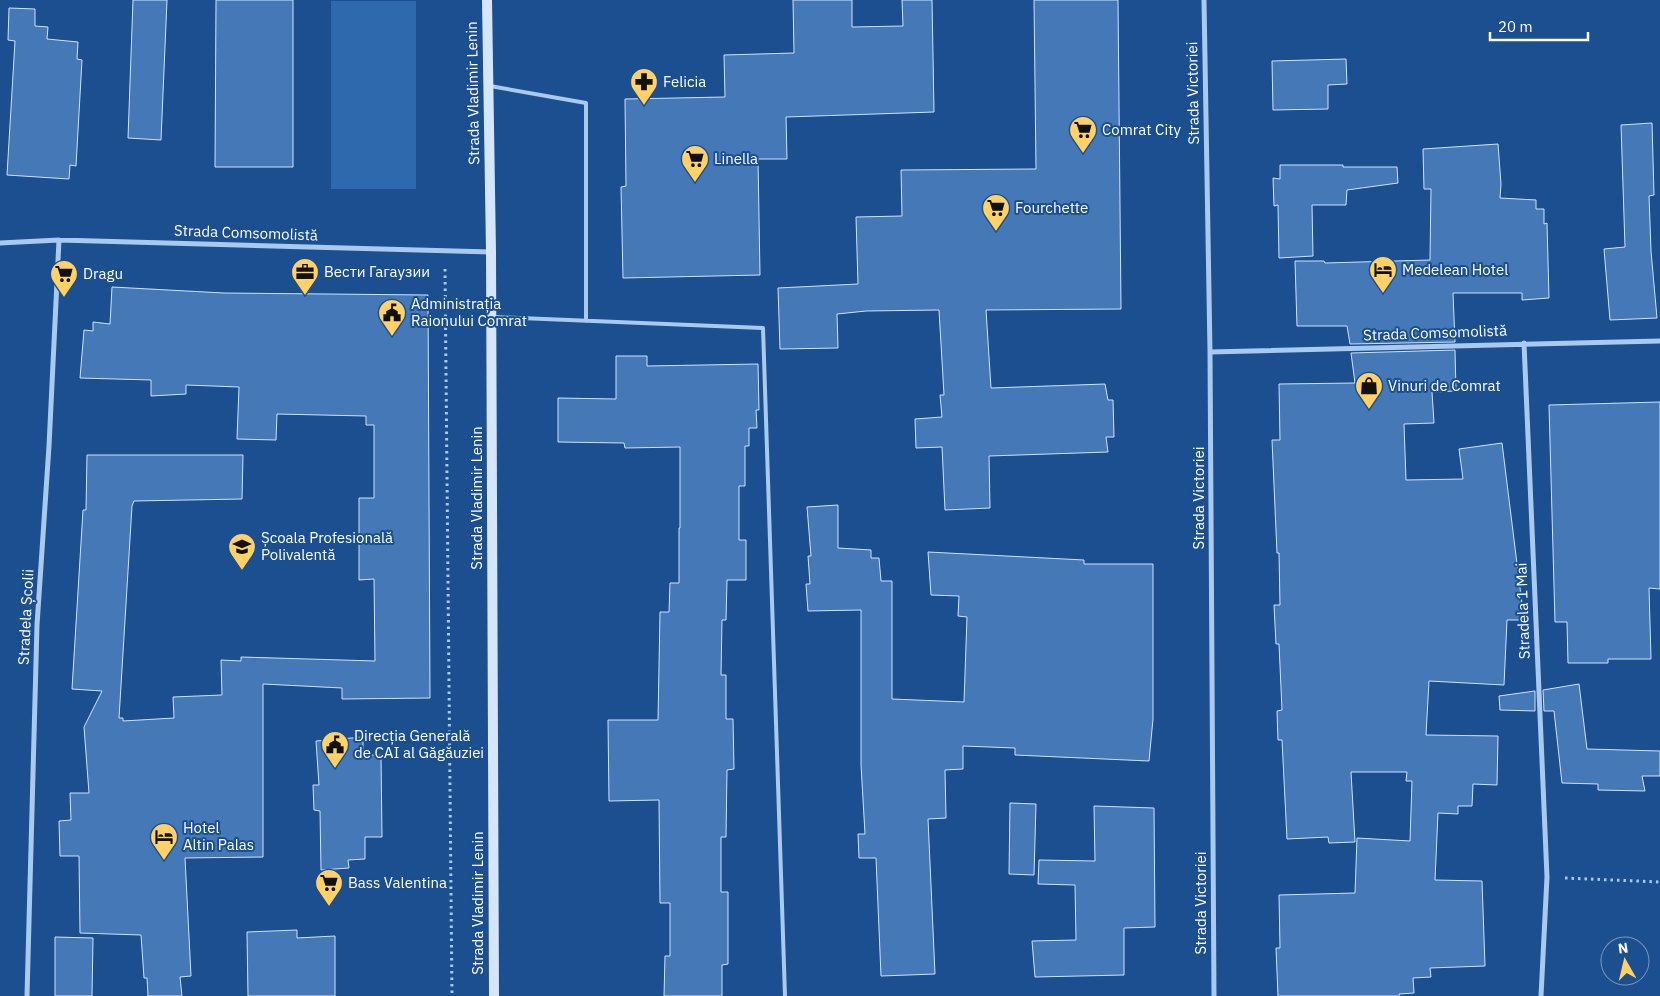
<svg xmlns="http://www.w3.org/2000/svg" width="1660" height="996" viewBox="0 0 1660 996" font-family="'IBM Plex Sans',sans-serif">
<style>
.green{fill:#2e69ad}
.building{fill:#4478b7;stroke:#cfe3fa}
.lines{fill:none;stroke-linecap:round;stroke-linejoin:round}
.path{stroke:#a9c9ee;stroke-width:3;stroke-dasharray:2.5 4;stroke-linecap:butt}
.lane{stroke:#a9c9ee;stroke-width:4}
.street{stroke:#a9c9ee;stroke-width:5}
.secondary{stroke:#d6e6fa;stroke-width:10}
.labels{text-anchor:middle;stroke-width:4;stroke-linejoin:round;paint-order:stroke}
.poi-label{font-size:15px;fill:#fff;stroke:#1b4f8f;text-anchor:start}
.street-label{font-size:15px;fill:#fff;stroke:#1b4f8f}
</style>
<rect width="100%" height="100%" fill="#1b4f8f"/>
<path class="green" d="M 331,1 L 416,1 L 416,189 L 331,189 Z"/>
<path class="building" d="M 133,0 L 167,0 L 161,140 L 128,138 Z
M 216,0 L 293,0 L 293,167 L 215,167 Z
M 793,0 L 852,0 L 852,27 L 903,26 L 902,0 L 932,0 L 934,112 L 786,117 L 787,159 L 758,159 L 760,275 L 623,278 L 621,187 L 626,186 L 625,99 L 725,97 L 724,55 L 794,53 Z
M 1034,0 L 1118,0 L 1121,309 L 986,310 L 991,388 L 1105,384 L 1108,400 L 1113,400 L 1114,437 L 1106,437 L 1108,452 L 989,456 L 990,508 L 945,510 L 942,447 L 916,448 L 915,419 L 942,417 L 940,395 L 944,395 L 939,310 L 866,311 L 837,314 L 838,348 L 780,349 L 778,288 L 858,284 L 856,217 L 902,216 L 901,170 L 1036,169 Z
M 9,8 L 35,9 L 35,26 L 48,27 L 47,39 L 78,42 L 77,59 L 82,60 L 76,166 L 70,165 L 69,179 L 7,175 L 15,41 L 8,40 Z
M 1346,59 L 1347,84 L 1328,85 L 1328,109 L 1273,110 L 1272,61 Z
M 1652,123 L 1654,195 L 1649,196 L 1651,251 L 1657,318 L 1610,320 L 1604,249 L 1625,247 L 1621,125 Z
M 1498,144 L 1501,184 L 1500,198 L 1536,200 L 1536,209 L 1544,209 L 1544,224 L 1547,223 L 1549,298 L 1522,300 L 1522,293 L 1453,293 L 1455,342 L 1350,344 L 1347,326 L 1297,326 L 1295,261 L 1324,261 L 1325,263 L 1430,260 L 1431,189 L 1424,189 L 1423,149 Z
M 1280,165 L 1343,165 L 1343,167 L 1397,167 L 1398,183 L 1347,190 L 1346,205 L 1312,205 L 1313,256 L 1279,258 L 1278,205 L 1274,206 L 1273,178 L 1280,179 Z
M 112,287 L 224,293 L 428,295 L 430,698 L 342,699 L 342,688 L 263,684 L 263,857 L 185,858 L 191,976 L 180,977 L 182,996 L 148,996 L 147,978 L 144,978 L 141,935 L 80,933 L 79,856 L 60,856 L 59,821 L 71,820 L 70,793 L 89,793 L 84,727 L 102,691 L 72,689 L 83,510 L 86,510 L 87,455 L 243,455 L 242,499 L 134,501 L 132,506 L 119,718 L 123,718 L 123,721 L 174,718 L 173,697 L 222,695 L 221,660 L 241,661 L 241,657 L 375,661 L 374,579 L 359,580 L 359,498 L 374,498 L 374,425 L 366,425 L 366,416 L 277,414 L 276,440 L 237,439 L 239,387 L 186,385 L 186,394 L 151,396 L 151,380 L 80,378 L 84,330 L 93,331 L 93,322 L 110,324 Z
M 1455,350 L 1456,391 L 1432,392 L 1434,423 L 1404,424 L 1406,480 L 1463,479 L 1459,449 L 1502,443 L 1524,620 L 1507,620 L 1504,685 L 1429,681 L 1426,735 L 1498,736 L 1497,785 L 1473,784 L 1472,806 L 1458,806 L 1458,814 L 1438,813 L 1435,880 L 1482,881 L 1485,966 L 1430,968 L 1431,977 L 1413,978 L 1414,993 L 1399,994 L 1399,996 L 1278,996 L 1276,948 L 1280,948 L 1279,895 L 1355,893 L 1357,838 L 1410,841 L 1412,781 L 1406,781 L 1407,772 L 1351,772 L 1355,842 L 1329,843 L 1328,837 L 1287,839 L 1282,740 L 1278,740 L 1277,711 L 1282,710 L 1279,644 L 1276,644 L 1274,605 L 1280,605 L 1279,553 L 1277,553 L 1272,440 L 1280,440 L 1279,384 L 1355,383 L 1351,353 Z
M 616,356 L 647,356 L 647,366 L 758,364 L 759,410 L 756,410 L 757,428 L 749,428 L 749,446 L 745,446 L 745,486 L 739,486 L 739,540 L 746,540 L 746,580 L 727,580 L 726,620 L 722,620 L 721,675 L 726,675 L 726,719 L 733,719 L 734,769 L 727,770 L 726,837 L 721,837 L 721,892 L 728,892 L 728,964 L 722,965 L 722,996 L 664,996 L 665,956 L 670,956 L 670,903 L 660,903 L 659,800 L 609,801 L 608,720 L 658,720 L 660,612 L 669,612 L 670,583 L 679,583 L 679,528 L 680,528 L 680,447 L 625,448 L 624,443 L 558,442 L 558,398 L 616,399 Z
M 1660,402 L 1660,589 L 1649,588 L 1651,659 L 1608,659 L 1608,663 L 1568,663 L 1567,622 L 1555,622 L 1549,405 Z
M 838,505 L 838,548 L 871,550 L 871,558 L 879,558 L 881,581 L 892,581 L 892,699 L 964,702 L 967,617 L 958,616 L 959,596 L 931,595 L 928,552 L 1084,560 L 1084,564 L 1153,564 L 1153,719 L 1149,761 L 1015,755 L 1015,748 L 963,746 L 963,769 L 945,770 L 946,818 L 928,819 L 935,974 L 881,976 L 876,858 L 859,858 L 858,834 L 865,834 L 861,765 L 861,610 L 808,611 L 806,584 L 810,584 L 808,556 L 811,556 L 807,507 Z
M 1579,684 L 1587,749 L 1660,751 L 1660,776 L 1642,776 L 1645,791 L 1598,790 L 1598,784 L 1562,783 L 1554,711 L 1544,711 L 1543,690 Z
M 1535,691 L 1535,711 L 1500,710 L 1499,696 Z
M 363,737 L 363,755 L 381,755 L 382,837 L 365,837 L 365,859 L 348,860 L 349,868 L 321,870 L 320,811 L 314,810 L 313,785 L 319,785 L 316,741 Z
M 1010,803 L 1036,804 L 1034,875 L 1009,874 Z
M 1094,806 L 1154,808 L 1155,927 L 1124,928 L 1124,975 L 1035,977 L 1032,941 L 1076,940 L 1075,885 L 1038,884 L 1039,860 L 1095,861 Z
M 297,930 L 297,938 L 335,936 L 335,996 L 248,996 L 247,932 Z
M 55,937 L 93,938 L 92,996 L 55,996 Z"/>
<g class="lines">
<path class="path" d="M 445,269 L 452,996
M 1565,878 L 1660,882"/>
<path class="lane" d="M 490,86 L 586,103 L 586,321
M 493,317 L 763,328 L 785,996"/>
<path class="street" d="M 1204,0 L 1210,352 L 1214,996
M 0,243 L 59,240 L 491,252
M 1524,343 L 1547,877 L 1541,996
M 1210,352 L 1660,341
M 27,996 L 37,625 L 49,446 L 59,240"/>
<path class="secondary" d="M 487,0 L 491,252 L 494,996"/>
</g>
<defs>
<symbol id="pharmacy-pin" viewBox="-11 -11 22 30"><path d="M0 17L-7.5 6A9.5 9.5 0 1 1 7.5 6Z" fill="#ffd166" stroke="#1b4f8f"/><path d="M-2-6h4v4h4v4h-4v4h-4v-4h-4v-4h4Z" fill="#111"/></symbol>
<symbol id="supermarket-pin" viewBox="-11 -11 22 30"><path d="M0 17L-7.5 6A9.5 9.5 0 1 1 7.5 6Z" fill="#ffd166" stroke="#1b4f8f"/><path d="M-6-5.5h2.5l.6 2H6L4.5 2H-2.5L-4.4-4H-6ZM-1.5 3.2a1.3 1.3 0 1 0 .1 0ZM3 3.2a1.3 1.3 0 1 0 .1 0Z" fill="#111"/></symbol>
<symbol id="hotel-pin" viewBox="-11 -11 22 30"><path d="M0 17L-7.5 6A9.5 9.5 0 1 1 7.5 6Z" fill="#ffd166" stroke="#1b4f8f"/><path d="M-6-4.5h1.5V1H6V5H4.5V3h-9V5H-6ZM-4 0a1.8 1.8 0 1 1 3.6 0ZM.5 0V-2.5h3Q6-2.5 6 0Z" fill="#111"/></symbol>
<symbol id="office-pin" viewBox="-11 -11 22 30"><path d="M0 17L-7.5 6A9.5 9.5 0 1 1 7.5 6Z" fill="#ffd166" stroke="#1b4f8f"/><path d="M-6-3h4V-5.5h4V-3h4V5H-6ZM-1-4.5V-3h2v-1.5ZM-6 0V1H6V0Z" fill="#111"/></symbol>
<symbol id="civic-pin" viewBox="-11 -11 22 30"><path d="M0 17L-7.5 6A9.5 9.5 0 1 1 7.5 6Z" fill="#ffd166" stroke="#1b4f8f"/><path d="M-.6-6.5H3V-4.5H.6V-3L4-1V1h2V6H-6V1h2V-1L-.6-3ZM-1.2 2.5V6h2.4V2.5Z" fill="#111"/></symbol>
<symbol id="shop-pin" viewBox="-11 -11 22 30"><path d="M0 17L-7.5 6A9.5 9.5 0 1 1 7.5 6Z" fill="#ffd166" stroke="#1b4f8f"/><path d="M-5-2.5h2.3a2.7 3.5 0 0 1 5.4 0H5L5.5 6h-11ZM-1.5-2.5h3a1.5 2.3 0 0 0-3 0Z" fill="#111"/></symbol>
<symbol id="school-pin" viewBox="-11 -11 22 30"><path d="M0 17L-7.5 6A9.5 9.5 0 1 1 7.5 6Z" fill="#ffd166" stroke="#1b4f8f"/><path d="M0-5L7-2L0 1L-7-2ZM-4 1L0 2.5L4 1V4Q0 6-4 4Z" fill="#111"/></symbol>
</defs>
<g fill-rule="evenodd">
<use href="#pharmacy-pin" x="628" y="66" width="32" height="43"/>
<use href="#supermarket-pin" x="1067" y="114" width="32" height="43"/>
<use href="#supermarket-pin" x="679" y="143" width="32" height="43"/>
<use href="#supermarket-pin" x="980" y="192" width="32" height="43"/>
<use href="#hotel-pin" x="1367" y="254" width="32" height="43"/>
<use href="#office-pin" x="289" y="256" width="32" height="43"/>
<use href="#supermarket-pin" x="48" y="258" width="32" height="43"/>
<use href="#civic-pin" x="376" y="297" width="32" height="43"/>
<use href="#shop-pin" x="1353" y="370" width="32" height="43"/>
<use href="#school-pin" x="226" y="531" width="32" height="43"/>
<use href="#civic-pin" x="319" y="729" width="32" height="43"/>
<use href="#hotel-pin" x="148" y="821" width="32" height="43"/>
<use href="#supermarket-pin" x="313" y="867" width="32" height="43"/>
</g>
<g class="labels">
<g class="poi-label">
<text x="663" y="87">Felicia</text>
<text x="1102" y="135">Comrat City</text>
<text x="714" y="164">Linella</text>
<text x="1015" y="213">Fourchette</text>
<text x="1402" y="275">Medelean Hotel</text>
<text x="324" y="277">Вести Гагаузии</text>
<text x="83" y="279">Dragu</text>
<text x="411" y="309">Administrația<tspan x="411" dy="17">Raionului Comrat</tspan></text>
<text x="1388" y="391">Vinuri de Comrat</text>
<text x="261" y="543">Școala Profesională<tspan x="261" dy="17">Polivalentă</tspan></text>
<text x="354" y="741">Direcția Generală<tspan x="354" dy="17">de CAI al Găgăuziei</tspan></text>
<text x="183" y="833">Hotel<tspan x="183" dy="17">Altin Palas</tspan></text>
<text x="348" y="888">Bass Valentina</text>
</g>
<g class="street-label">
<text transform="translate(473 93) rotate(-91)" y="5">Strada Vladimir Lenin</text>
<text transform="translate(1193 93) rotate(-91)" y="5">Strada Victoriei</text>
<text transform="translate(246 233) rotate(2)" y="5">Strada Comsomolistă</text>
<text transform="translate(1435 333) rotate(-2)" y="5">Strada Comsomolistă</text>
<text transform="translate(477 498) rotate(-90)" y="5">Strada Vladimir Lenin</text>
<text transform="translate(1199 498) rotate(-90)" y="5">Strada Victoriei</text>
<text transform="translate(1523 611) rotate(-92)" y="5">Stradela 1 Mai</text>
<text transform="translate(26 617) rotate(-87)" y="5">Stradela Școlii</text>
<text transform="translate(478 903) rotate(-90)" y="5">Strada Vladimir Lenin</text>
<text transform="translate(1201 903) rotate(-90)" y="5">Strada Victoriei</text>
</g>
</g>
<g transform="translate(1625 961) rotate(352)"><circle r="24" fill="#1b4f8f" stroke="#7695bc"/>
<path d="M0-4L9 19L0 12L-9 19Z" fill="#ffd166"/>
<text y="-8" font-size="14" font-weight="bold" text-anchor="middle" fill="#ffffff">N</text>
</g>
<path d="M1490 32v8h98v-8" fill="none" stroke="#ffffff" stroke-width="2.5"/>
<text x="1498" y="32" font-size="15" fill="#ffffff" stroke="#1b4f8f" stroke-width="4" paint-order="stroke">20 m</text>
</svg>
